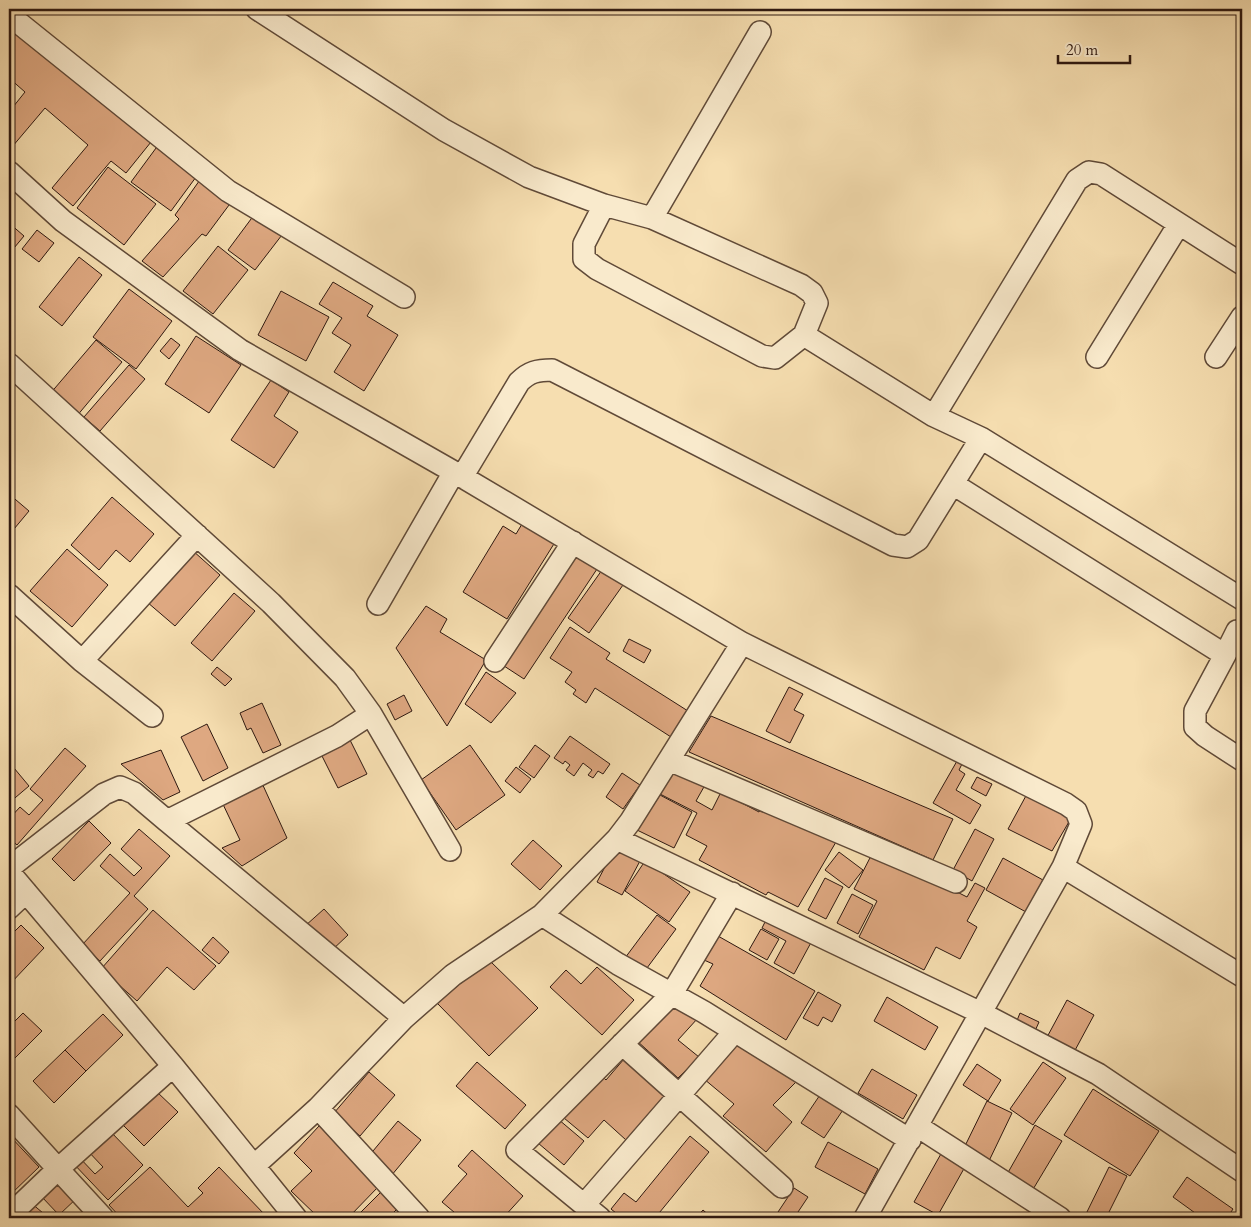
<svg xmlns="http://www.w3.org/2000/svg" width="1251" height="1227" viewBox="0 0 1251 1227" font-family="Cardo,serif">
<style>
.building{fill:#dea881;stroke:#2e1810}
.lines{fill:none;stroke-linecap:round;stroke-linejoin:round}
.minor-casing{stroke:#604a38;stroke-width:24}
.minor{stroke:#f9eacc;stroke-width:21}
</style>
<rect width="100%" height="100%" fill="#f6deb0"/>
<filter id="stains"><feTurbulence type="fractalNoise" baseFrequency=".004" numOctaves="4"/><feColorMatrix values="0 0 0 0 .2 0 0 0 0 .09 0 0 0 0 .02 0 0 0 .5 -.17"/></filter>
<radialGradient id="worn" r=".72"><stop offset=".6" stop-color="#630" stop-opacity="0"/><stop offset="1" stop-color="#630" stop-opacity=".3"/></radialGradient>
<path class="building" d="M 9,23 L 151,142 L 126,173 L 111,161 L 73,206 L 52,188 L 88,145 L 45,108 L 12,147 L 9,144 L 9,112 L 25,92 L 9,78 Z
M 159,144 L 199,173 L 171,211 L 131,182 Z
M 108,167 L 156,204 L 124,245 L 77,208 Z
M 202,177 L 232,201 L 206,236 L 202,234 L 163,277 L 142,261 L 179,219 L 175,215 Z
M 257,211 L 285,231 L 255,270 L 228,250 Z
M 9,223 L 24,236 L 9,254 Z
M 37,230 L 54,243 L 39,262 L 22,249 Z
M 218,246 L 248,270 L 213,314 L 183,291 Z
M 79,257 L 102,275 L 62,326 L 39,307 Z
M 333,282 L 373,306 L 367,316 L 398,335 L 364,391 L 334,372 L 351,345 L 332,333 L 342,318 L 319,304 Z
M 129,289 L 172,321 L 136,369 L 93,337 Z
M 281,291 L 329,317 L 306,361 L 258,335 Z
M 196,336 L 241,365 L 209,413 L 165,384 Z
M 171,338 L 180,345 L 169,359 L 160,351 Z
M 96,340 L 122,362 L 76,417 L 49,395 Z
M 129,365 L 145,379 L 100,431 L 84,417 Z
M 271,380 L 289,392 L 274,416 L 298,432 L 274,468 L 231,440 Z
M 9,494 L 29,511 L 9,535 Z
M 112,497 L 154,534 L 130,562 L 116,550 L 99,570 L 71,545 Z
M 525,519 L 557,539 L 507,619 L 463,592 L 503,526 L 516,534 Z
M 67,549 L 108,585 L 72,627 L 30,591 Z
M 192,550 L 220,575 L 175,626 L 147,602 Z
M 576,551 L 599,566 L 524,679 L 501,664 Z
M 602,570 L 623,585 L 589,633 L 568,618 Z
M 234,593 L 255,611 L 212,661 L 191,643 Z
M 426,606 L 447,619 L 440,632 L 486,660 L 447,726 L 396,648 Z
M 570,627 L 610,653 L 606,659 L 688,711 L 671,737 L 595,688 L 586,703 L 573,694 L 576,690 L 565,682 L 572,672 L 550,658 Z
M 629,639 L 651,650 L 644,663 L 623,651 Z
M 217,667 L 232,679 L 225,686 L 211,674 Z
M 486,672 L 516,693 L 491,723 L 465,704 Z
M 789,687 L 803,694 L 794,710 L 804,715 L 790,743 L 766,731 Z
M 404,695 L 412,711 L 395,720 L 387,704 Z
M 262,703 L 281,745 L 263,753 L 251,728 L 247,730 L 240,713 Z
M 711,716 L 953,819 L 933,860 L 689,752 Z
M 207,724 L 228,768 L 203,781 L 181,737 Z
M 348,736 L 367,774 L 338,788 L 319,750 Z
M 570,736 L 610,764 L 603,774 L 598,771 L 593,778 L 588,775 L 592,770 L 583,763 L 574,776 L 566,770 L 570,765 L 565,761 L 563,764 L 554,758 Z
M 470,745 L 505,795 L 456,830 L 421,780 Z
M 535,745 L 550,756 L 534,778 L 519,767 Z
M 65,748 L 86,766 L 17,845 L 9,838 L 9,819 L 20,807 L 29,815 L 43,800 L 30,789 Z
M 161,750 L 180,792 L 163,800 L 121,764 Z
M 957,761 L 962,764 L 959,770 L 965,774 L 956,790 L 981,805 L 970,824 L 933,803 Z
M 9,762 L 29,786 L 9,803 Z
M 516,767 L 531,779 L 520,793 L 505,781 Z
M 673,769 L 705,785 L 696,801 L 712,810 L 721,792 L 759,812 L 764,804 L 836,842 L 798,907 L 768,892 L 766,895 L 699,860 L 707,846 L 686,835 L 697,813 L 660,794 Z
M 622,773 L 640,785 L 623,809 L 606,797 Z
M 977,777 L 992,784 L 986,796 L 971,788 Z
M 261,781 L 287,838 L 242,866 L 222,848 L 240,840 L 220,798 Z
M 1028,792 L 1071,813 L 1070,820 L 1052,851 L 1008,829 Z
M 660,795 L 692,812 L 674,848 L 637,830 Z
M 89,821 L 111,843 L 74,881 L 52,859 Z
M 139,829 L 170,856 L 134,896 L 148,909 L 100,961 L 82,945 L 130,893 L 100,866 L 110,854 L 134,876 L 142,868 L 121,849 Z
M 975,829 L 994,839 L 972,881 L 953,870 Z
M 533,840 L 562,866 L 540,890 L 511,864 Z
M 616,846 L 641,859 L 622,895 L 597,882 Z
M 874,850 L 967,897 L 975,883 L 985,888 L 967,921 L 977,927 L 960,959 L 936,947 L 924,970 L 859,937 L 877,901 L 854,889 Z
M 839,852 L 863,870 L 849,888 L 825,870 Z
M 1003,858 L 1043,880 L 1026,912 L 986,890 Z
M 645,861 L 690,892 L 669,922 L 625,891 Z
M 825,878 L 843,887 L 826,919 L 808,910 Z
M 852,894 L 873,905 L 858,934 L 837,923 Z
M 324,909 L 348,935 L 330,952 L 305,926 Z
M 153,910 L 216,966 L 194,990 L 167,967 L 137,1001 L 101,969 Z
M 769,914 L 814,937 L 794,974 L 774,963 L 786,941 L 762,928 Z
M 657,915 L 676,929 L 644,972 L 625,958 Z
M 21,925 L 44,948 L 9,985 L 9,937 Z
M 761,929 L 779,939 L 767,960 L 749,950 Z
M 718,936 L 815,991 L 786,1040 L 700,986 L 713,964 L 704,960 Z
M 213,937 L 229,952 L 219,964 L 202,950 Z
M 489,960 L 538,1008 L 489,1056 L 437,1003 Z
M 597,967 L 634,1000 L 602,1035 L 550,987 L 566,970 L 581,984 Z
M 818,992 L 841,1005 L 832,1022 L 823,1017 L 818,1026 L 803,1018 Z
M 887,997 L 938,1027 L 925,1050 L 874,1021 Z
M 1067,1000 L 1094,1015 L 1073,1054 L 1046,1039 Z
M 672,1002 L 698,1018 L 678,1040 L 699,1057 L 678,1078 L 636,1040 Z
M 23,1013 L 42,1031 L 11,1062 L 9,1060 L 9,1027 Z
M 1020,1013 L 1039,1022 L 1035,1031 L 1016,1023 Z
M 103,1014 L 123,1035 L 86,1071 L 65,1050 Z
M 736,1040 L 799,1079 L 773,1105 L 792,1122 L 766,1152 L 723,1116 L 734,1104 L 704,1079 Z
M 65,1050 L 86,1071 L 54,1103 L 33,1081 Z
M 624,1059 L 665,1095 L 626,1140 L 604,1120 L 588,1138 L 564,1118 L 600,1074 L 606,1080 Z
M 477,1062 L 526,1105 L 505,1129 L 456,1086 Z
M 1043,1062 L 1066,1078 L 1033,1125 L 1010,1109 Z
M 977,1064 L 1001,1080 L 988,1101 L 963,1085 Z
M 872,1069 L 917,1095 L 903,1119 L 858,1093 Z
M 369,1072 L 395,1095 L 360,1136 L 334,1113 Z
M 824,1089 L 847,1104 L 824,1138 L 801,1123 Z
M 1093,1089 L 1159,1131 L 1130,1176 L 1064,1135 Z
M 156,1091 L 178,1112 L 144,1146 L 123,1125 Z
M 987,1101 L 1012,1113 L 988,1163 L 963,1150 Z
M 558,1119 L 584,1141 L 564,1165 L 538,1143 Z
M 398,1121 L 421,1140 L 391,1176 L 368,1157 Z
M 1035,1125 L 1062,1141 L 1032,1191 L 1006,1176 Z
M 319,1126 L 379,1186 L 348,1218 L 319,1218 L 291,1191 L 312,1171 L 294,1153 Z
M 107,1128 L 143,1165 L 108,1200 L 71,1161 L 77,1155 L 95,1174 L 103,1167 L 86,1149 Z
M 9,1135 L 39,1167 L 9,1196 Z
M 690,1136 L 709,1152 L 655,1218 L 622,1218 L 611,1209 L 624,1193 L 636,1202 Z
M 828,1142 L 878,1169 L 865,1194 L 815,1167 Z
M 472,1150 L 523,1196 L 503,1218 L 461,1218 L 442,1202 L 467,1174 L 458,1166 Z
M 942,1152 L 966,1165 L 938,1215 L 914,1202 Z
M 150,1167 L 188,1207 L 203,1193 L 198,1188 L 219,1167 L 266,1216 L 263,1218 L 121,1218 L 109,1205 Z
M 1109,1167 L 1127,1176 L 1106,1218 L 1084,1218 Z
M 61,1177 L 79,1196 L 59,1215 L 41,1196 Z
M 1187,1177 L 1233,1209 L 1227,1218 L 1202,1218 L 1173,1197 Z
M 794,1188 L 808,1197 L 794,1218 L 781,1218 L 783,1216 L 778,1212 Z
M 381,1192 L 398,1208 L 388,1218 L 355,1218 Z
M 31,1203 L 49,1218 L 18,1218 Z
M 703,1210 L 712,1218 L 696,1218 Z"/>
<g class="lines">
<defs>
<path id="minor" d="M 257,9 L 444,130 L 529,177 L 604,205 L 584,244 L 584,259 L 597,269 L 762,356 L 775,358 L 804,335 L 934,416 L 981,438
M 9,15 L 228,191 L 404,297
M 9,172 L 63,221 L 240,350 L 454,472 L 742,643 L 630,822 L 617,839 L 542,915 L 453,975 L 404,1018 L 318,1108 L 254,1166 L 173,1066 L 9,872
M 604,205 L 652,218 L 801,285 L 812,293 L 817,303 L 804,335
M 652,218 L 760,32
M 1097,357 L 1179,224
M 1216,357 L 1242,317
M 9,364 L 271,603 L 345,678 L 371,714 L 337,736 L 167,821 L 134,793 L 120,787 L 104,794 L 9,868
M 934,416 L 1077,180 L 1089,172 L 1101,174 L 1242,264
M 462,477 L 519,382 C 529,372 537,370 552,370 L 893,545 L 907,547 L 918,540 L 981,438 L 1242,599
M 953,484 L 1225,655 L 1237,631
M 9,595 L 82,661 L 152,716
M 378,604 L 454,472
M 742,643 L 1066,804 L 1076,811 L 1081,824 L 1063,867 L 865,1218
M 1225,655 L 1195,711 L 1195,727 L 1205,736 L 1242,760
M 82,661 L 197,535
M 495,661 L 573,542
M 371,714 L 450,850
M 669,760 L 956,882
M 167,821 L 404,1018
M 617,839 L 981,1013 L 1098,1074 L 1242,1171
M 1063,867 L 1242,976
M 9,908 L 26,892
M 542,915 L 618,964 L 704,1012 L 910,1140
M 622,1044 L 782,1187
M 318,1108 L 419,1218
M 9,1115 L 58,1169 L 173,1066
M 917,1126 L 1060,1218
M 254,1166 L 296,1218
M 584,1205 L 735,1031
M 9,1216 L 58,1169 L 103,1218
M 600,1218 L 517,1150 L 671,995 L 732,893"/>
</defs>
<use href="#minor" class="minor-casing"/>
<use href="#minor" class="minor"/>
</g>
<rect width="1251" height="1227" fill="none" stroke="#f6deb0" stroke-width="30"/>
<rect x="10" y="10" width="1231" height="1207" fill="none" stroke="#2e1810" stroke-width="2.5"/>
<rect x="15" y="15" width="1221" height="1197" fill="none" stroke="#2e1810"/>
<path d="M1058 55v8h72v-8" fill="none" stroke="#2e1810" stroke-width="2.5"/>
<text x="1066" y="55" font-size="15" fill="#2e1810" stroke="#f9eacc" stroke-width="4" paint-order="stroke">20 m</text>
<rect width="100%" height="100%" filter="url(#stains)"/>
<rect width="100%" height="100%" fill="url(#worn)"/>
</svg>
